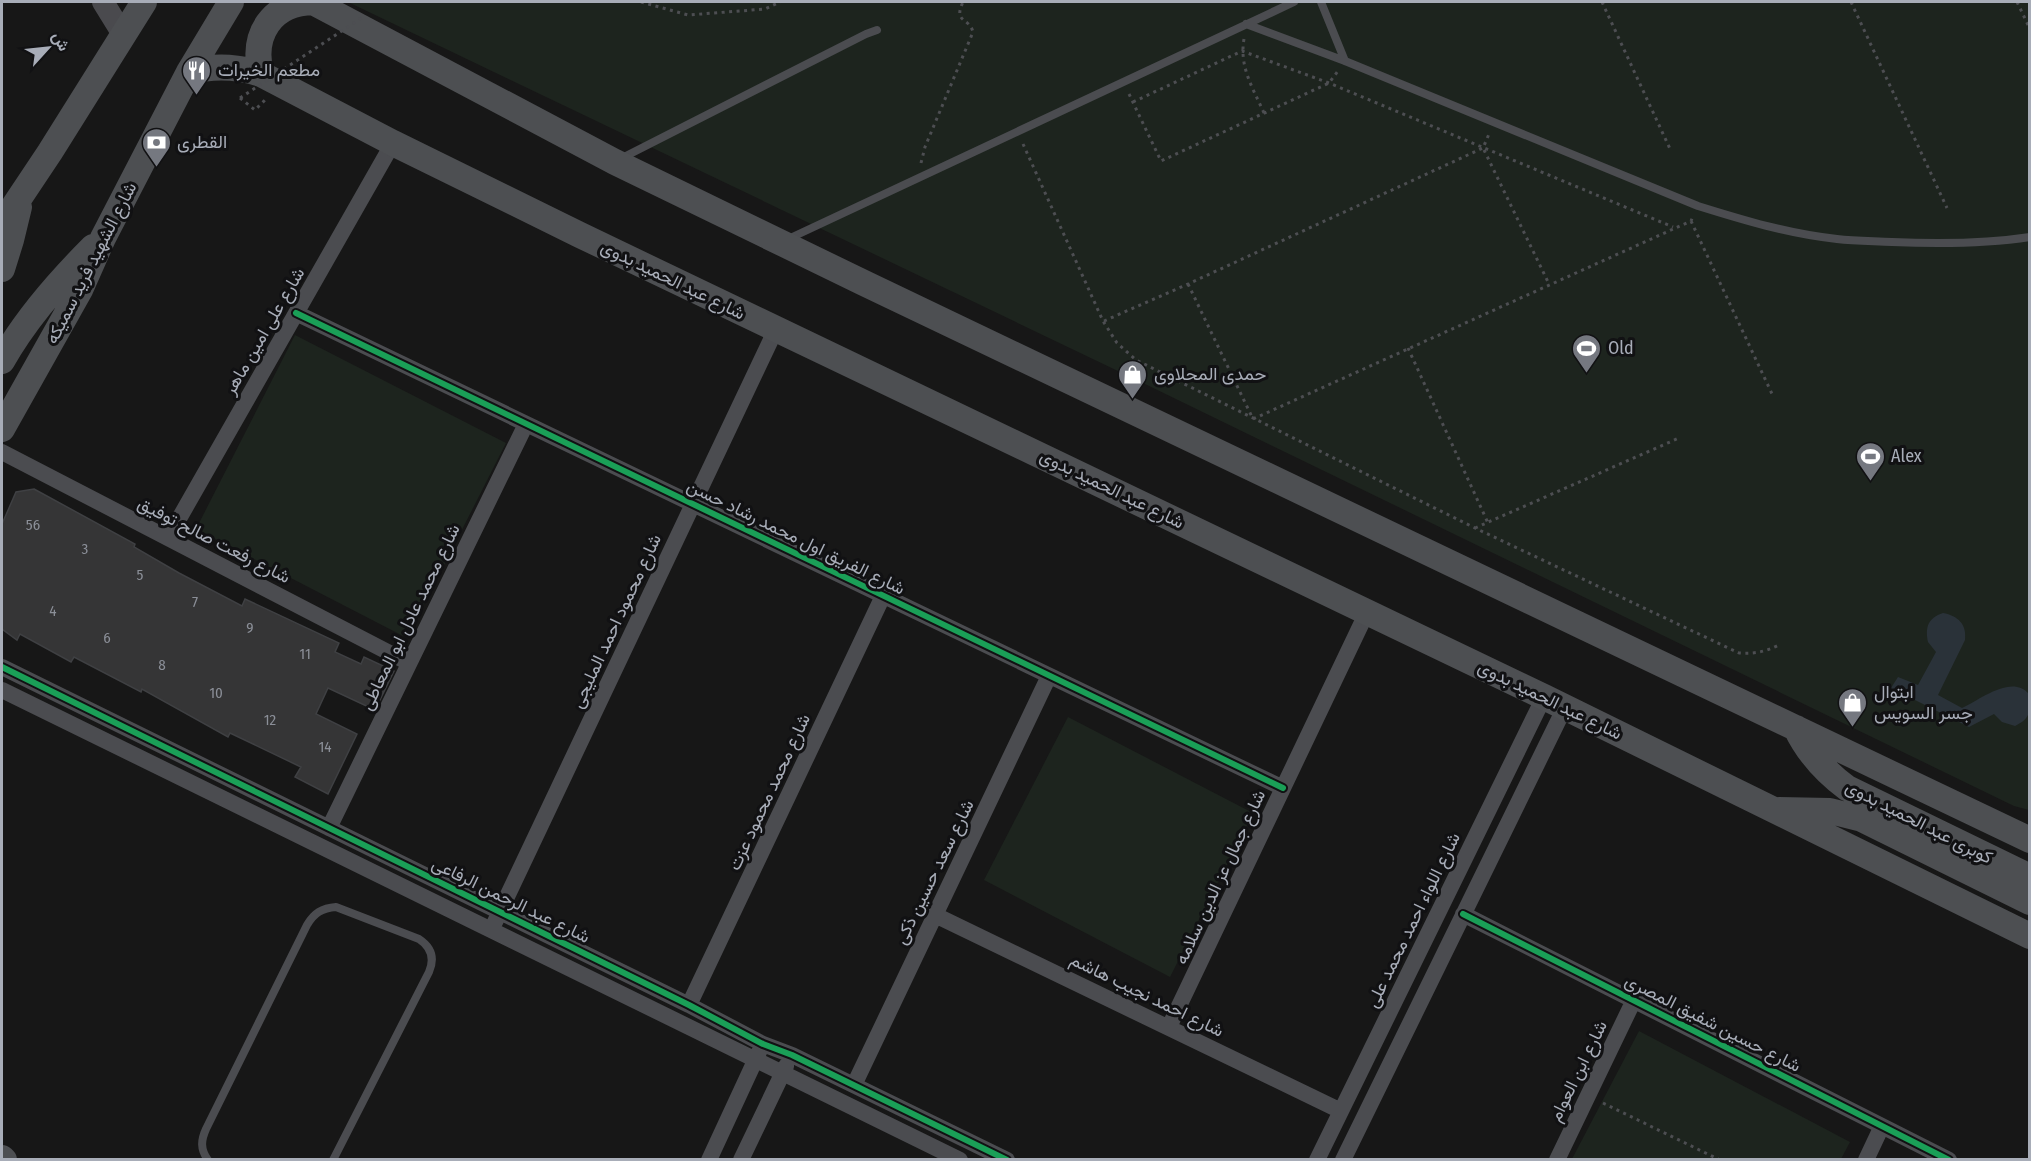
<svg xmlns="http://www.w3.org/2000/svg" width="2031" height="1161" viewBox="0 0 2031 1161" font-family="'Fira Sans Condensed',Vazirmatn,sans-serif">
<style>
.green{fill:#1d241e}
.water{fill:#2a3239}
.building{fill:#353536;stroke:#3f4043;stroke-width:1.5}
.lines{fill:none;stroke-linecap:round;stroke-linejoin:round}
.path{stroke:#4d4e52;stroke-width:3;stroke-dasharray:3 4.5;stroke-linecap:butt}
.lane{stroke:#4b4c50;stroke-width:8}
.street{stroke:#4b4c50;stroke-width:16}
.secondary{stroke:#4a4a4e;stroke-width:22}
.primary{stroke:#4d4f52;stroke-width:26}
.path-bridge{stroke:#4d4e52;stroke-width:3;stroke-dasharray:3 4.5;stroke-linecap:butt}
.cycleway-casing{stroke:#111113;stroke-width:10}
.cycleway{stroke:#1a9f57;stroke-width:6}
.labels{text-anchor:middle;stroke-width:6;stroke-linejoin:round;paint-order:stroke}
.number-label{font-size:15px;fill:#8b8f98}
.poi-label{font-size:18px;fill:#a8adb8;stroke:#111113;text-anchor:start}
.street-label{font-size:18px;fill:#a8adb8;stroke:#111113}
</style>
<rect width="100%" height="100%" fill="#171717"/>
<path class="green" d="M 348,2 L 2029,2 L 2029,810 L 2014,806 L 1143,383 Z
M 295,335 L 506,443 L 407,638 L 196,529 Z
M 1068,717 L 1253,813 L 1170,977 L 984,880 Z
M 1639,1031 L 1850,1142 L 1841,1159 L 1572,1159 Z"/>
<path class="water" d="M 1943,613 C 1958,616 1967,624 1965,640 L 1938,695 L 1962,708 C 1981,699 2012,674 2029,694 C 2030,713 2031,718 2015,726 L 2002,722 L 1994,714 L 1969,727 L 1891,688 L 1898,677 L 1918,685 L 1936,652 L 1928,642 C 1925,627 1928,618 1943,613 Z"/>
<path class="building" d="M 34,489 L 135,544 L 134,547 L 179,573 L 242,606 L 245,599 L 339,643 L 335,652 L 361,664 L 364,657 L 394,671 L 375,710 L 328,688 L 316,714 L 357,734 L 328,794 L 295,777 L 301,767 L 230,733 L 228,737 L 142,689 L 141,692 L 74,657 L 71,662 L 20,634 L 17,640 L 2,629 L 2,524 L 16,492 Z"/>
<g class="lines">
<path class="path" d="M 641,2 L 688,15 L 765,9 L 780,2
M 1602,2 L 1671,151
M 1851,2 L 1947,208
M 2017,2 L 2030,29
M 1244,39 C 1239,67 1253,88 1264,113
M 1129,94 L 1161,161 L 1329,83 L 1338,71
M 240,98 L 255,110 L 265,100
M 1133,102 L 1242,51 L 1329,83 L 1673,227
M 1023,144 L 1103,321 L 1117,343 L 1136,360 L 1475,528 L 1739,653 C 1754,654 1765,652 1779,645
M 1484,150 L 1549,284
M 921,163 L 925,147 L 973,32 C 969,17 953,23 963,2
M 1691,221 L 1773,396
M 1188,284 L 1253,419 L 1691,221 L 1693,216
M 1104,321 L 1188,284 L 1483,148 L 1489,134
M 1408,348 L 1488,523
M 1475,528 L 1679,438
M 1603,1103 L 1720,1160"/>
<path class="lane" d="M 1321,2 L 1345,61
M 1246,24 L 1345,61 L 1698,206 C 1743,220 1789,234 1837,239 C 1855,241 1873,241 1892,242 C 1938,244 1984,244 2030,237
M 620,159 L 866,34 L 877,30
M 786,240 L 1294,2
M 208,1160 C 200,1149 201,1140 206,1129 L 307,925 C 314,913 322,908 336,907 L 419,939 C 431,947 435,958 429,972 L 333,1160"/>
<path class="street" d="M 296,313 L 1283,788
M 2,452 L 409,663
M 168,538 L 393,143
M 2,667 L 689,1005 L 763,1044 L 792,1055 L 1007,1160
M 2,690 L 960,1160
M 329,828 L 526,424
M 1463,914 L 1949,1160
M 935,915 L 1341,1111
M 495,922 L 776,329
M 689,1005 L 883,596
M 1169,1027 L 1367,612
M 854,1085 L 1049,676
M 709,1160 L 759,1052
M 741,1160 L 786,1066
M 1317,1160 L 1544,697
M 1343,1160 L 1565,707
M 1557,1160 L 1634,1000
M 1866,1160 L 1882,1126"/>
<path class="secondary" d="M 103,2 L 124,36"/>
<path class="primary" d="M 313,2 L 615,162 L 864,283 L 2030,840
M 189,72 C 214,65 236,66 261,74 L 393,143 L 580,235 L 1544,697 L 2030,936
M 261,74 C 251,34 272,3 313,2
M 2,224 L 50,152 L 144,2
M 2,269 L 11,240 L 19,207
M 2,361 C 26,318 59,281 93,247
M 2,429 L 80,290 L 103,238 L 189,72 L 231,2
M 1796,728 C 1808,753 1824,771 1847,788 L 2030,877
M 1779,810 L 1830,811 L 1862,819 L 2030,902
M 2,1158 L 4,1160"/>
<path class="path-bridge" d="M 240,98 L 363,17"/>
<defs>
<path id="cycleway" d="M 296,313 L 1283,788
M 2,667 L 689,1005 L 763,1044 L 792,1055 L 1007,1160
M 1463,914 L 1949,1160"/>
</defs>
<use href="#cycleway" class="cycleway-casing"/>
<use href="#cycleway" class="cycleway"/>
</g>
<defs>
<symbol id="restaurant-pin" viewBox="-11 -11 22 30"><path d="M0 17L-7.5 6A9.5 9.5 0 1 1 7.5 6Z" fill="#757880" stroke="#111113"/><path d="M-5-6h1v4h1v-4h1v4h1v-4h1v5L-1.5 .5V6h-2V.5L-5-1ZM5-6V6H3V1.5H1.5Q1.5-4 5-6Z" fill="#fff"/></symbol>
<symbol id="bank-pin" viewBox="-11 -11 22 30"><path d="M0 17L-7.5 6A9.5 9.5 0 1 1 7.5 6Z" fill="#757880" stroke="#111113"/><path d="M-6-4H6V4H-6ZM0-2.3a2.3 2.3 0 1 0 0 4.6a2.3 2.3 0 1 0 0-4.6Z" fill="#fff"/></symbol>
<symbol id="stadium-pin" viewBox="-11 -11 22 30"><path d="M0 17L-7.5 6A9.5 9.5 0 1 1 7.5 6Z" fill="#757880" stroke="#111113"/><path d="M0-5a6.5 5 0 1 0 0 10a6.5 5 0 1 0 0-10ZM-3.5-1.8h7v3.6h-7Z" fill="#fff"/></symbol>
<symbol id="shop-pin" viewBox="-11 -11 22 30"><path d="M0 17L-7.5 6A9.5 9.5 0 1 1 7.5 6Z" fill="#757880" stroke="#111113"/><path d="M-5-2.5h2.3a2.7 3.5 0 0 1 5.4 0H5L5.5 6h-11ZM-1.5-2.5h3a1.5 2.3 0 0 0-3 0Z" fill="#fff"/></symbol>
</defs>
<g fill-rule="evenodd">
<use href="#restaurant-pin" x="180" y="54" width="33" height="45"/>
<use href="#bank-pin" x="140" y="126" width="33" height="45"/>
<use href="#stadium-pin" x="1570" y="332" width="33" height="45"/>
<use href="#shop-pin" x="1116" y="358" width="33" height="45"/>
<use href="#stadium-pin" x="1854" y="440" width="33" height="45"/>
<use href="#shop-pin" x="1836" y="686" width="33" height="45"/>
</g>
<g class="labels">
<g class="number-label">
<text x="33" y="530">56</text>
<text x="85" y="554">3</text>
<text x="140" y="580">5</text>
<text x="195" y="607">7</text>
<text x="53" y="616">4</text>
<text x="250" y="633">9</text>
<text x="107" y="643">6</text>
<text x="305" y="659">11</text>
<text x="162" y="670">8</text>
<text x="216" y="698">10</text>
<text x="270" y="725">12</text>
<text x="325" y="752">14</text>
</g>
<g class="poi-label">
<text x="218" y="76">مطعم الخيرات</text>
<text x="177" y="148">القطرى</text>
<text x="1608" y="354">Old</text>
<text x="1154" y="380">حمدى المحلاوى</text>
<text x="1891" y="462">Alex</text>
<text x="1874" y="698">ابتوال<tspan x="1874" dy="21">جسر السويس</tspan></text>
</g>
<g class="street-label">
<text transform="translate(91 263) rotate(-63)" y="6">شارع الشهيد فريد سميكه</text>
<text transform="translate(673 280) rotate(26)" y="6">شارع عبد الحميد بدوى</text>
<text transform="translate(264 331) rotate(-60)" y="6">شارع على امين ماهر</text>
<text transform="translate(1112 489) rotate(26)" y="6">شارع عبد الحميد بدوى</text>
<text transform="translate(796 537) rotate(26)" y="6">شارع الفريق اول محمد رشاد حسن</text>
<text transform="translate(214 540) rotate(27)" y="6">شارع رفعت صالح توفيق</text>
<text transform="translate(410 617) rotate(-64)" y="6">شارع محمد عادل ابو المعاطى</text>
<text transform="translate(616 621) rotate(-65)" y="6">شارع محمود احمد المليجى</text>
<text transform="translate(1550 700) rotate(26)" y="6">شارع عبد الحميد بدوى</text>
<text transform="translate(769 792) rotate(-65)" y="6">شارع محمد محمود عزت</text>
<text transform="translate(1919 822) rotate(27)" y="6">كوبرى عبد الحميد بدوى</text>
<text transform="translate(934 872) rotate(-64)" y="6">شارع سعد حسين ذكى</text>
<text transform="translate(1220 877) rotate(-65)" y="6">شارع جمال عز الدين سلامه</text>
<text transform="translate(511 900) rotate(26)" y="6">شارع عبد الرحمن الرفاعى</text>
<text transform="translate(1413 920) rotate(-64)" y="6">شارع اللواء احمد محمد على</text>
<text transform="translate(1147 995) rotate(26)" y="6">شارع احمد نجيب هاشم</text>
<text transform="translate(1713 1023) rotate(27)" y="6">شارع حسين شفيق المصرى</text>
<text transform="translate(1578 1071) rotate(-64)" y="6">شارع ابن العوام</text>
</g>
</g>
<rect width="2031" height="1161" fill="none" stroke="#a8adb8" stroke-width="6"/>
<g transform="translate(48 48) rotate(63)" stroke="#111113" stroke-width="4.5" paint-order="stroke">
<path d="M0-4.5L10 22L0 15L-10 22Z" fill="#a8adb8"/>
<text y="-9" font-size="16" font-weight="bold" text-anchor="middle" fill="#a8adb8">ش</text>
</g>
</svg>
